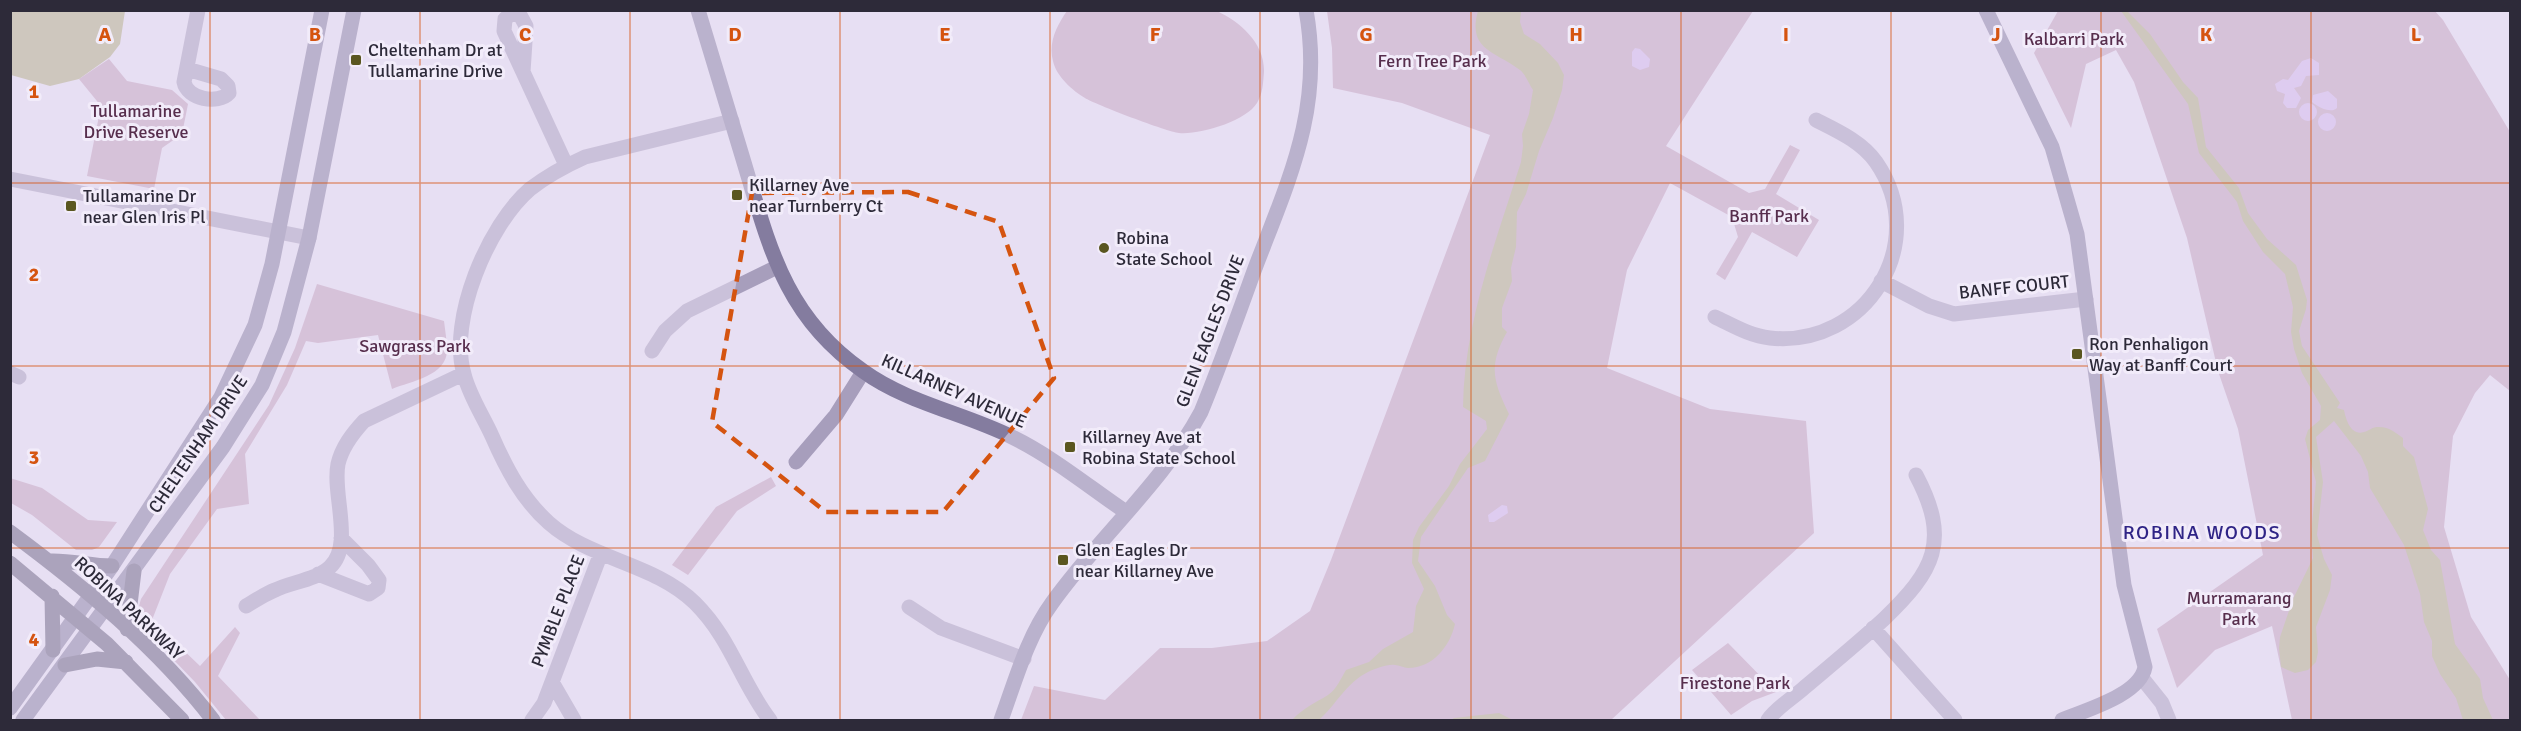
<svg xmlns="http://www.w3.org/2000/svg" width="2521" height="731" viewBox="0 0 2521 731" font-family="Signika,sans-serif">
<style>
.green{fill:#c29fbb}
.sand{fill:#d3b7ed}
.water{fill:#afab7f}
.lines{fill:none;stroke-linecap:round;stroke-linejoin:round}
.street{stroke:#a79ebc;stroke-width:15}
.secondary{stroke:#847c9f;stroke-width:15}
.primary{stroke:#625c7a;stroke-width:15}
.marked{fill:none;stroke:#d55410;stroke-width:4.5;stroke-dasharray:12 8;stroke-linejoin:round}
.grid{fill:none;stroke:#d55410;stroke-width:1.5;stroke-opacity:0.55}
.poi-dot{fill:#5a5620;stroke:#f2ecfa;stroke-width:2}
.labels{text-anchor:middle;stroke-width:6;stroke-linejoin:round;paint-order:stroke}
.park-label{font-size:18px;fill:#572e4d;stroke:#f2ecfa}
.poi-label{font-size:18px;fill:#2d2a39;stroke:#f2ecfa;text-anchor:start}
.street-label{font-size:18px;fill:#2d2a39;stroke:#f2ecfa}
.neighbourhood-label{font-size:20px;letter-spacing:1.5px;fill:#2f2486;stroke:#f2ecfa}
.grid-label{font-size:20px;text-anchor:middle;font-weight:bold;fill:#d55410;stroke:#f2ecfa;stroke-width:6;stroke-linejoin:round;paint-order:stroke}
</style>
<rect width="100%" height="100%" fill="#e7dff3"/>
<path class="green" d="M 2434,10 L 2443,20 L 2510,132 L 2510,391 L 2490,375 L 2475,393 L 2453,436 L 2444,527 L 2471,617 L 2510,680 L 2510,720 L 2292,720 L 2272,626 L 2215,650 L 2177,688 L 2157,629 L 2263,555 L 2238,429 L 2218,371 L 2187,238 L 2134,82 L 2116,50 L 2086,64 L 2071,128 L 2034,53 L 2058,11 Z
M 1067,11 L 1217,11 C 1240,22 1265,43 1264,72 C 1263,83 1263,93 1257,103 C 1246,121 1200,135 1179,133 C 1168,132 1094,104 1085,98 C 1073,91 1056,76 1053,61 C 1048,43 1057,25 1067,11 Z
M 1327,11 L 1753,11 L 1666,146 L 1749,193 L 1765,189 L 1790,145 L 1800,150 L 1776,194 L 1819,220 L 1797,257 L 1752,232 L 1725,280 L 1716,274 L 1738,237 L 1732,217 L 1670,183 L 1627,270 L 1607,368 L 1710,409 L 1806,421 L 1814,533 L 1611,720 L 1021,720 L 1034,686 L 1105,700 L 1160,648 L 1212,648 L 1267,641 L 1310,611 L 1331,560 L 1490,135 L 1402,103 L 1333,88 L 1332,48 Z
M 109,59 L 127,81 L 172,90 L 188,104 L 182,134 L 162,148 L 154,189 L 87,176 L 101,106 L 79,79 Z
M 317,284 L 444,321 C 445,330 447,341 447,350 C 447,376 411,381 392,389 L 378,335 L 318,343 L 306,341 L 287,385 L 245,454 L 249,504 L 217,509 L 170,574 L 152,620 L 200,666 L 235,627 L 240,633 L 218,676 L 260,720 L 226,720 L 195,682 L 141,626 C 137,616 138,609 141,599 L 269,405 L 295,348 Z
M 771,477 L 776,486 L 737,511 L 688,575 L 672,565 L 716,507 Z
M 10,478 L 42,488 L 88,520 L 117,522 L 99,547 L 92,550 L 76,550 L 32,515 L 11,503 Z
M 1728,643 L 1776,692 L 1752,701 L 1731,715 L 1692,670 Z"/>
<path class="sand" d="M 1635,48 L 1640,49 L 1650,59 L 1649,67 L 1640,70 L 1632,66 L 1632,52 Z
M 2311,58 L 2319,63 L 2319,75 L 2306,76 L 2301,86 L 2294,88 L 2301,98 L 2296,108 L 2287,108 L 2283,103 L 2285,94 L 2277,91 L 2275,84 L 2283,79 L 2288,80 L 2302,61 Z
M 2328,91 L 2337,99 L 2337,108 C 2331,114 2318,107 2312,102 L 2313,95 Z
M2299 112a9 9 0 1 1 18 0a9 9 0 1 1-18 0Z
M2318 122a9 9 0 1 1 18 0a9 9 0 1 1-18 0Z
M 1502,505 L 1507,506 L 1508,513 L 1494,522 L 1489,522 L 1488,515 Z"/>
<path class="water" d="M 10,11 L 11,10 L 125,11 L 120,44 L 110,57 L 79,79 L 50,86 L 11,75 Z
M 1478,11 L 1521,11 L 1520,22 L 1524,34 L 1540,44 L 1558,63 L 1564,75 L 1562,90 L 1553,118 L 1539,151 L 1526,194 L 1517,212 L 1516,247 L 1511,268 L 1512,281 L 1502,308 L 1502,327 L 1507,332 C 1488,366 1493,381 1509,414 L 1485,461 L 1468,468 L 1421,537 L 1418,561 L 1435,586 L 1447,615 L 1455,624 C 1450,646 1433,668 1408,668 C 1404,668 1399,665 1395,665 C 1387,664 1375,669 1368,672 C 1346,683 1336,705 1319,720 L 1292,720 C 1303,708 1315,703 1328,695 C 1337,689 1341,678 1346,670 L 1369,662 L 1383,649 L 1413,632 L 1416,606 L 1424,589 L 1412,563 L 1413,540 L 1419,527 L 1449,486 L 1460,464 L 1487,429 L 1486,421 L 1463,407 C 1464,323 1496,241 1521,162 L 1523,146 L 1522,134 L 1529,114 L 1533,90 C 1529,84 1526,75 1520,70 C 1495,51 1467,50 1478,11 Z
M 2121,11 L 2127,11 L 2150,34 L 2183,82 L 2198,98 L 2206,147 L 2239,188 L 2248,213 L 2267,239 L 2296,265 L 2307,300 L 2306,309 L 2299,331 L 2302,346 L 2340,403 L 2337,408 L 2344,410 C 2346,420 2351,436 2364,432 C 2369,431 2372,427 2377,427 C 2388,426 2395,432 2403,438 L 2403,446 L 2414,457 L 2428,509 L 2423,530 L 2431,550 L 2440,560 L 2455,644 L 2480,679 L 2483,698 L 2493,720 L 2463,720 L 2456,698 L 2440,674 L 2432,656 L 2432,641 L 2424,622 L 2420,594 L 2404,545 L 2370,488 L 2368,472 L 2361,456 L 2334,421 L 2316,437 L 2323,482 L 2317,535 L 2324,559 L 2332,575 L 2330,590 L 2316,627 L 2318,652 L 2316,662 L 2308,670 L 2295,673 L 2281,667 L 2279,648 L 2280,637 L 2293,599 L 2313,558 L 2311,534 L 2316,482 L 2305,439 L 2308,430 L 2320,420 L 2321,406 L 2302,373 L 2294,349 L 2291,332 L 2293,307 L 2285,274 L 2263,252 L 2243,221 L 2237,202 L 2199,153 L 2188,104 Z
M 1499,713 L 1513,720 L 1451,720 L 1454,718 Z"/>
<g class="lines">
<path class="street" d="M 187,69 L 221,79 L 228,86 L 229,93 C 218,105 187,99 184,82 L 198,10
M 523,72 L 526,26 L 520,15 L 512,13 L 505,19 L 504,31 L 566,165
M 732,121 L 585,157 C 565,166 547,176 530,189 C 488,225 448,320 464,374 C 469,395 483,416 492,436 C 506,468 522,499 549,523 C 591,560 654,563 695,603 C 732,640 740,681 770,720
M 10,179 L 309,238
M 1881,281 L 1929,306 L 1954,314 L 2086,299
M 1715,317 C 1732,325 1750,336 1770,338 C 1866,348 1932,243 1876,162 C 1862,142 1838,131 1816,120
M 652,351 L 665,331 L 687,311 L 777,267
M 10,373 L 19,377
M 796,462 L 836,415 L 863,372
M 318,574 L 369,594 L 378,588 L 379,580 L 368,565 L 341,538
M 246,606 C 256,600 265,594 275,590 C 291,582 316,580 330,567 C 354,545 332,494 338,464 C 342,447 352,434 364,421 L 463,374
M 909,607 L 941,628 L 1024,659
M 1873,628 L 1955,720
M 2142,678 L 2162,703 L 2169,720
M 552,682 L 574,720
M 532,720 L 544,703 L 601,553
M 1768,720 C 1776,708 1793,698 1805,687 C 1831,665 1858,643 1884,619 C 1934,571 1951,541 1916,475"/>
<path class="secondary" d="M 698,10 C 713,60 728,109 743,159 C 769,245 784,316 863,371 C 907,403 964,413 1012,437 C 1053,457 1089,487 1126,512
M 1986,10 L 2052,147 L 2077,234 L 2124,585 L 2145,667 C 2140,695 2086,710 2062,720
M 10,708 L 112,566 L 221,397 L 255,325 L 272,264 L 322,10
M 23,720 L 223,447 L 262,385 L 284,332 L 309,238 L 354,10
M 1001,720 C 1015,682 1027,637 1052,603 C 1098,538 1163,483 1201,412 C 1220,366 1237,318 1254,271 C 1288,181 1324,109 1306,10"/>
<path class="primary" d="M 10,532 C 83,586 158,648 213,720
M 49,561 C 71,560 90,566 112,566
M 10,563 L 107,644 L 182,720
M 52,596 L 53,650
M 127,629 L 134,571
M 65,665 L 97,659 L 126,662"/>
</g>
<path d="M0 0H2521V731H0ZM 908,192 L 999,222 L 1054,378 L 943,512 L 826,512 L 712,422 L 752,193 Z" fill="#e7dff3" fill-opacity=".55" fill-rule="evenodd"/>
<path class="marked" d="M 908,192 L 999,222 L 1054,378 L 943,512 L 826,512 L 712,422 L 752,193 Z"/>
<path class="grid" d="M 210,10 L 210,720M 420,10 L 420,720M 630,10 L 630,720M 840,10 L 840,720M 1050,10 L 1050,720M 1260,10 L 1260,720M 1471,10 L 1471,720M 1681,10 L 1681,720M 1891,10 L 1891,720M 2101,10 L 2101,720M 2311,10 L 2311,720M 10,183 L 2510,183M 10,366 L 2510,366M 10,548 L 2510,548"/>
<g class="poi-dot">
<rect x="350" y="54" width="12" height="12" rx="3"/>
<rect x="731" y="189" width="12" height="12" rx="3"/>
<rect x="65" y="200" width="12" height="12" rx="3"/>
<circle cx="1104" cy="248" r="6"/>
<rect x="2071" y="348" width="12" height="12" rx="3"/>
<rect x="1064" y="441" width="12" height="12" rx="3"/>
<rect x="1057" y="554" width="12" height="12" rx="3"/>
</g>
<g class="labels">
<g class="park-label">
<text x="2074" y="45">Kalbarri Park</text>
<text x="1432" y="67">Fern Tree Park</text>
<text x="136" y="117">Tullamarine<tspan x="136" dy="21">Drive Reserve</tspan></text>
<text x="1769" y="222">Banff Park</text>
<text x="415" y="352">Sawgrass Park</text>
<text x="2239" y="604">Murramarang<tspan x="2239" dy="21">Park</tspan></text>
<text x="1735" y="689">Firestone Park</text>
</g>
<g class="poi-label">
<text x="368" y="56">Cheltenham Dr at<tspan x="368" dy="21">Tullamarine Drive</tspan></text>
<text x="749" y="191">Killarney Ave<tspan x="749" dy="21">near Turnberry Ct</tspan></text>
<text x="83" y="202">Tullamarine Dr<tspan x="83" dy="21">near Glen Iris Pl</tspan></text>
<text x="1116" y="244">Robina<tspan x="1116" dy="21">State School</tspan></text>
<text x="2089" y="350">Ron Penhaligon<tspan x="2089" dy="21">Way at Banff Court</tspan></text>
<text x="1082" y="443">Killarney Ave at<tspan x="1082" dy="21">Robina State School</tspan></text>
<text x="1075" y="556">Glen Eagles Dr<tspan x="1075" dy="21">near Killarney Ave</tspan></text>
</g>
<g class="street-label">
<text transform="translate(2014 287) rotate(-6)" y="6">BANFF COURT</text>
<text transform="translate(1210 331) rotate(-69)" y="6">GLEN EAGLES DRIVE</text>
<text transform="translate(954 391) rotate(24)" y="6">KILLARNEY AVENUE</text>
<text transform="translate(198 444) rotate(-56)" y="6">CHELTENHAM DRIVE</text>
<text transform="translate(129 608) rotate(43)" y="6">ROBINA PARKWAY</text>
<text transform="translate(558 611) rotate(-69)" y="6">PYMBLE PLACE</text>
</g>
<g class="neighbourhood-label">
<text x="2202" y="539">ROBINA WOODS</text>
</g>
</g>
<g class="grid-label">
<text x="105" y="41">A</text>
<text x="315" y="41">B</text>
<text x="525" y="41">C</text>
<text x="735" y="41">D</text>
<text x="945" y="41">E</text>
<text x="1155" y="41">F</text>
<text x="1366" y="41">G</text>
<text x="1576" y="41">H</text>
<text x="1786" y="41">I</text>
<text x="1996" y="41">J</text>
<text x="2206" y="41">K</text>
<text x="2416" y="41">L</text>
<text x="34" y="98">1</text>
<text x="34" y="281">2</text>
<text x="34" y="464">3</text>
<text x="34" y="646">4</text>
</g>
<rect width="2521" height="731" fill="none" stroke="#2d2a39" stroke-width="24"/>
</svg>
